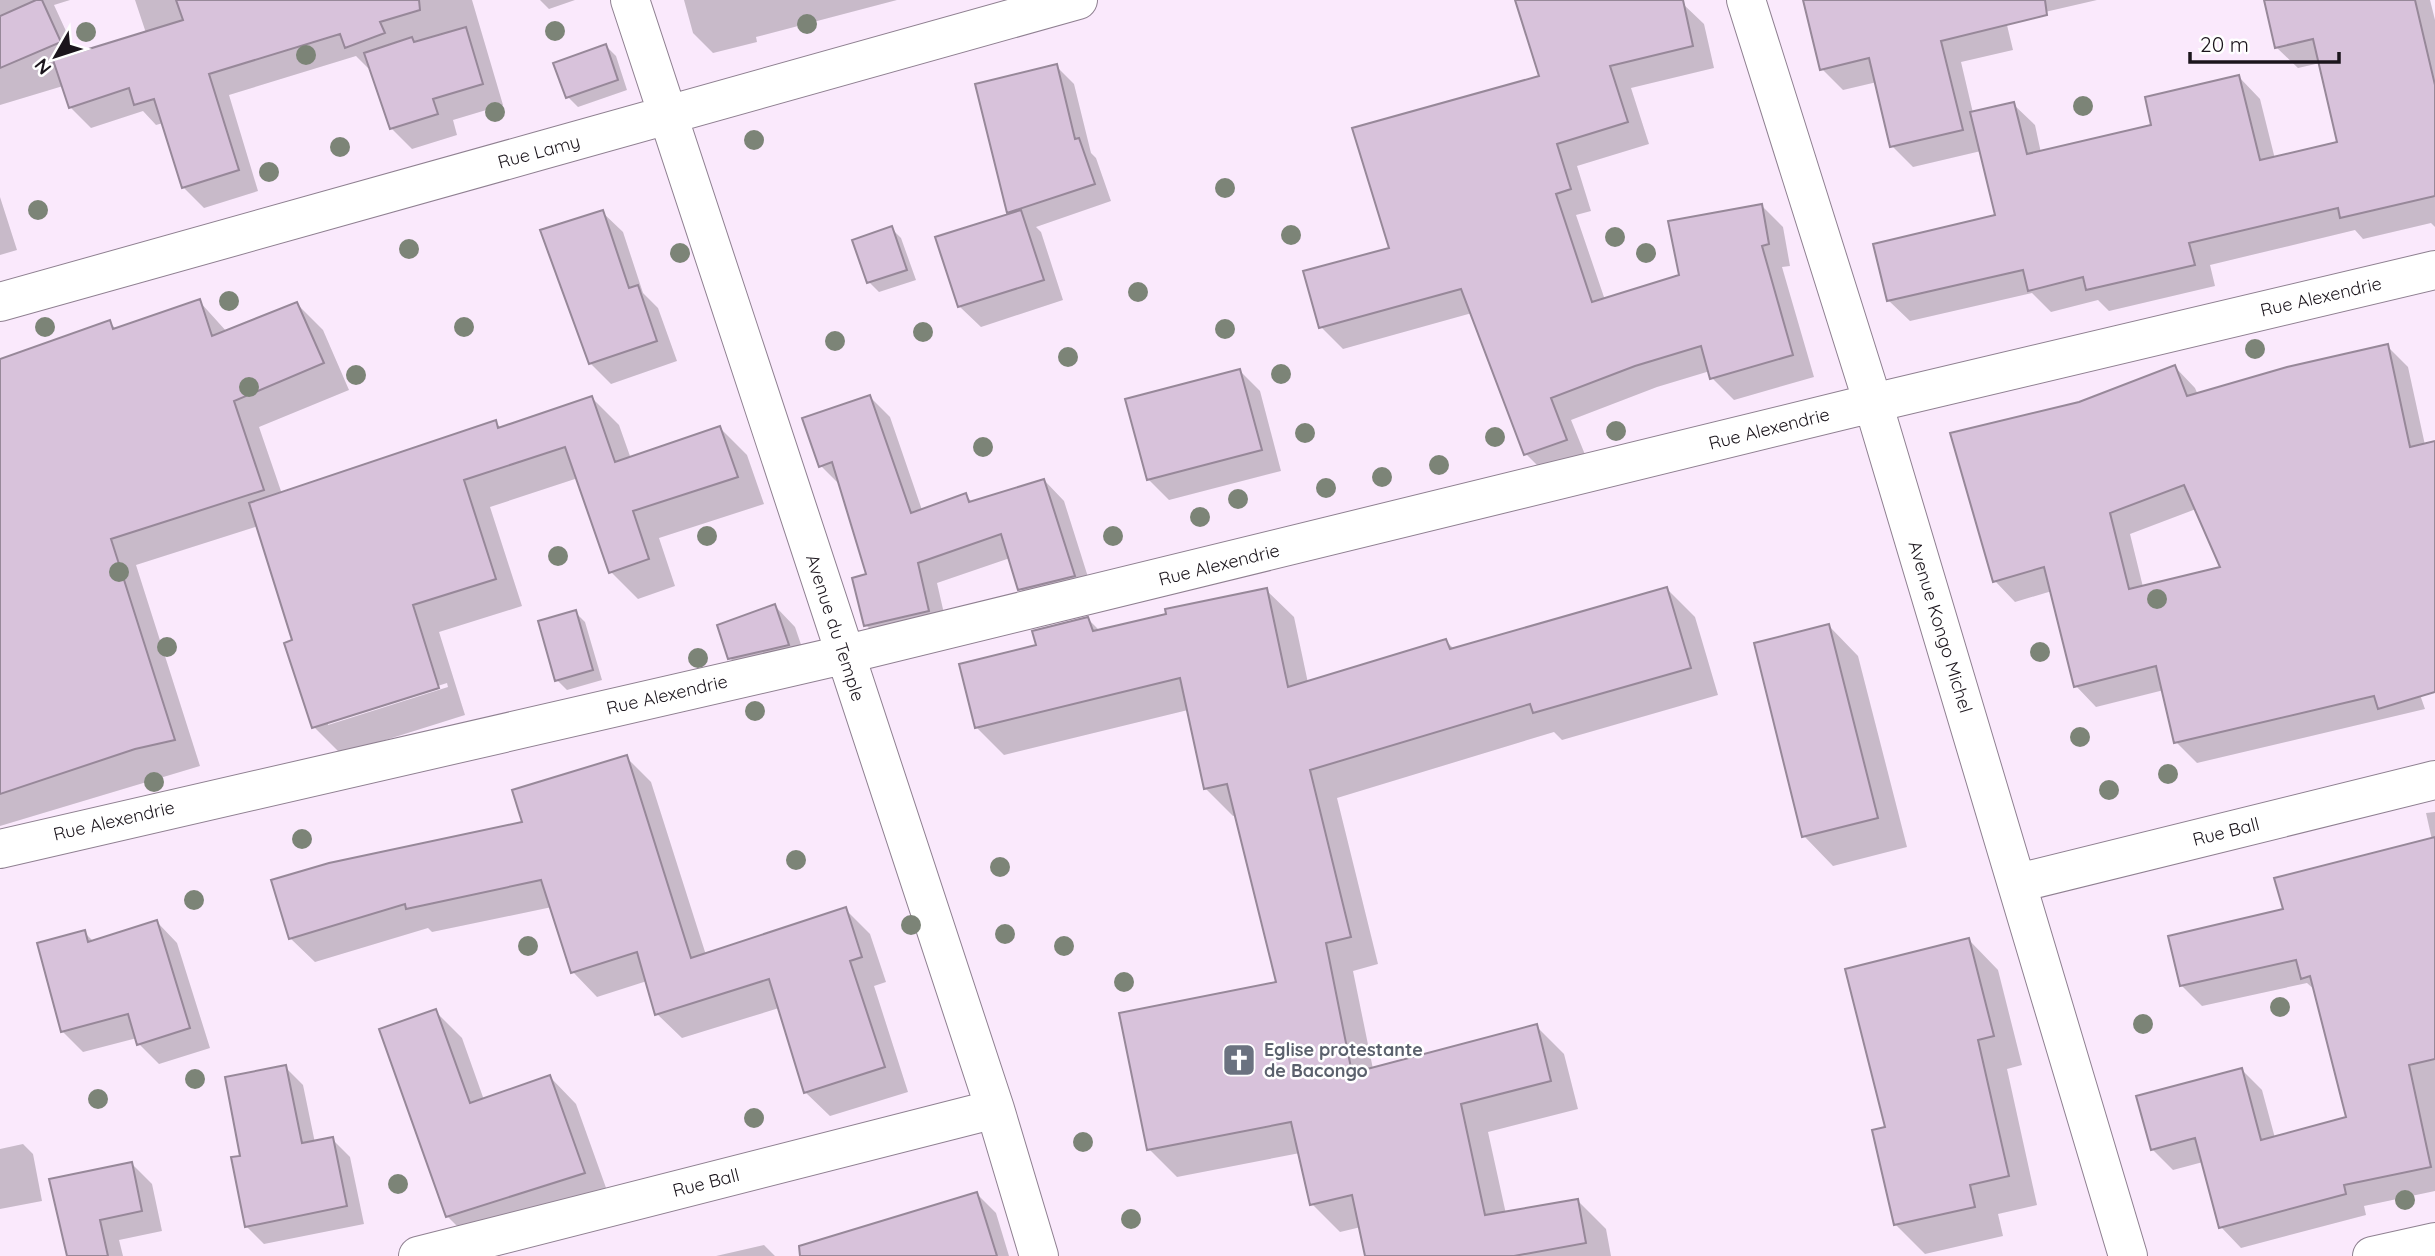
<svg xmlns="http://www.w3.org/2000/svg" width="2435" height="1256" viewBox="0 0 2435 1256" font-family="Quicksand,sans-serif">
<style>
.shadow{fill:#0003;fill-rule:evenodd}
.building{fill:#d8c2db;stroke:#978899;stroke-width:2;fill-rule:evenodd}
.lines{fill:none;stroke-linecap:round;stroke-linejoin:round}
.minor-casing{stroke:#8f8091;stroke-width:40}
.minor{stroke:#fff;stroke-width:38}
.tree{fill:#7c8477}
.labels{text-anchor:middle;stroke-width:5;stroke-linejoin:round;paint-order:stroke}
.street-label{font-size:18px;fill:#1b151c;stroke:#fff}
.worship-label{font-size:18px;font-weight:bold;fill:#5b616d;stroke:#fff;text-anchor:start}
</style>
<rect width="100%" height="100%" fill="#fae9fc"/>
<path class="shadow" d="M 0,0 L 70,0 L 54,5 L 77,55 L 146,33 L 135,0 L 472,0 L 503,105 L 453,120 L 457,135 L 412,149 L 391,128 L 371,67 L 368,68 L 356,56 L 229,95 L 258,191 L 204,208 L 183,187 L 163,123 L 156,125 L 143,111 L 91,128 L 70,107 L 63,86 L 0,105 Z
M 540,0 L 575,0 L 549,9 Z
M 684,0 L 897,0 L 756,37 L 757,42 L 713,53 L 693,33 Z
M 1516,0 L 1672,0 L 1682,3 L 1704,24 L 1714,68 L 1631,88 L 1649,144 L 1577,166 L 1591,211 L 1576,215 L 1605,300 L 1681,276 L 1761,205 L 1783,227 L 1790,266 L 1782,267 L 1814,377 L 1734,400 L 1712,378 L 1710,371 L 1657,387 L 1571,420 L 1588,462 L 1548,476 L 1526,454 L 1472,313 L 1343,349 L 1321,327 L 1541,78 Z
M 1805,0 L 2097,0 L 2006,21 L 2013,50 L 1961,62 L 1973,113 L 2013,104 L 2035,125 L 2041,153 L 2153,126 L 2239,77 L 2260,99 L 2275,159 L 2339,143 L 2320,63 L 2298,68 L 2276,47 L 2266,0 L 2430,0 L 2435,20 L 2435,227 L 2431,223 L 2363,239 L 2355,230 L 2210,265 L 2215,286 L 2109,311 L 2098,300 L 2051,312 L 2032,293 L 1910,321 L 1888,300 L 1997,217 L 1981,151 L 1913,167 L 1892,146 L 1877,82 L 1843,90 L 1822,69 Z
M 606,46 L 616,56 L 627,90 L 578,107 L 568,97 Z
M 1056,66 L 1074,84 L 1091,153 L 1096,158 L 1111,201 L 1036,227 L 1041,232 L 1063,300 L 981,327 L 960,307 L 938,238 L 1011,215 L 1008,212 Z
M 0,197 L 17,250 L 0,255 Z
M 602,212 L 623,232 L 643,293 L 658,308 L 677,361 L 611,384 L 590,363 Z
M 891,228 L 901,238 L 916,280 L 879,292 L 869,282 Z
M 199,301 L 227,332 L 297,304 L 323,330 L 349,390 L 259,427 L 282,494 L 495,422 L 502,429 L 592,398 L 619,425 L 631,459 L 720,428 L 747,455 L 764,504 L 659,538 L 675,586 L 638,599 L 611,572 L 578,478 L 490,507 L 522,606 L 439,632 L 465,715 L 341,754 L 314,727 L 295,641 L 258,526 L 136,565 L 200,766 L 0,826 L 0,361 L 109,322 L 116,329 ZM 447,683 L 448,687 L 328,725 L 328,721 Z
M 2387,346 L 2408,367 L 2425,445 L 2435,443 L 2435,685 L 2418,689 L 2425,709 L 2197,763 L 2176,742 L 2164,690 L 2096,707 L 2076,686 L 2052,591 L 2015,602 L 1995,581 L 2079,404 L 2175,367 L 2195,388 L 2198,395 ZM 2196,509 L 2222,568 L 2143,587 L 2130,534 Z
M 1240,371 L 1260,391 L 1281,471 L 1169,500 L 1148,479 Z
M 870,397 L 890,417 L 922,510 L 965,495 L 973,503 L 1044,480 L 1064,501 L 1094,596 L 1041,609 L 1020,589 L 1010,558 L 937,583 L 948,631 L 886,646 L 866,625 L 868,576 L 841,486 L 821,466 Z
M 1667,589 L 1695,617 L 1718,695 L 1562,740 L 1554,732 L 1337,798 L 1378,964 L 1353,971 L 1373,1069 L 1536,1026 L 1564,1054 L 1578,1109 L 1488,1132 L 1506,1214 L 1578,1201 L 1606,1229 L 1611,1256 L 1367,1256 L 1361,1227 L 1340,1232 L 1312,1204 L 1300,1153 L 1177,1177 L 1149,1149 L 1278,984 L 1237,815 L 1233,816 L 1205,788 L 1188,710 L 1004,755 L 976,727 L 1038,646 L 1088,619 L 1100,631 L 1266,590 L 1294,617 L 1308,683 L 1446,641 L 1455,650 Z
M 775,606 L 795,627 L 808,665 L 750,679 L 730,658 Z
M 575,612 L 585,622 L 602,680 L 567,690 L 557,680 Z
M 1829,626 L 1858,656 L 1907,847 L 1833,866 L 1804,836 Z
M 626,757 L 651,782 L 706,955 L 845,909 L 870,934 L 886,982 L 874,986 L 908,1092 L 830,1116 L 805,1092 L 779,1008 L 682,1038 L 657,1014 L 647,981 L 597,997 L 573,972 L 552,907 L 432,932 L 428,928 L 315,962 L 290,938 L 525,823 Z
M 2435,812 L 2435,1191 L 2364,1206 L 2366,1215 L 2241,1248 L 2221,1227 L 2203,1162 L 2173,1170 L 2152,1149 L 2242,1070 L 2262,1090 L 2275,1138 L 2348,1118 L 2316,991 L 2307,983 L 2202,1006 L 2181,985 L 2285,910 L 2432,840 L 2426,813 Z
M 157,922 L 177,943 L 210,1048 L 159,1064 L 139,1044 L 137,1038 L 83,1052 L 62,1031 L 84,932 L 94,942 Z
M 1969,940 L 1998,970 L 2022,1065 L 2007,1069 L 2037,1205 L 1998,1214 L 2003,1236 L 1925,1254 L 1895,1224 L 1888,1129 Z
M 435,1011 L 462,1038 L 484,1100 L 550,1077 L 576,1104 L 610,1199 L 474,1243 L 447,1216 Z
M 285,1067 L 303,1085 L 315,1143 L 332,1139 L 350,1157 L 364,1224 L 264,1244 L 246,1226 Z
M 23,1144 L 33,1154 L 42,1201 L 0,1209 L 0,1149 Z
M 132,1164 L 152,1184 L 162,1231 L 119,1240 L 123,1256 L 68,1256 Z
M 977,1194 L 996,1213 L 1009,1256 L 842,1256 Z
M 764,1245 L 775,1256 L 716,1256 Z"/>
<path class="building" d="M 36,0 L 42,0 L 61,42 L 0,68 L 0,16 Z
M 176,0 L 419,0 L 420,10 L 380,22 L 385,33 L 345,48 L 340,34 L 209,74 L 239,170 L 182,188 L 154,99 L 134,105 L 129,88 L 69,108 L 53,60 L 183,20 Z
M 1515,0 L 1683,0 L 1693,46 L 1610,66 L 1628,122 L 1557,144 L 1571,189 L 1556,194 L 1592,302 L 1679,275 L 1668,221 L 1762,204 L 1769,244 L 1762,246 L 1793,355 L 1710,379 L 1701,346 L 1635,366 L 1551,398 L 1567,440 L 1524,455 L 1461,289 L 1319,328 L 1303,271 L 1389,248 L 1352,128 L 1539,76 Z
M 1803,0 L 2045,0 L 2047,15 L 1941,41 L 1963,130 L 1890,147 L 1869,58 L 1820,70 Z
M 2264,0 L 2415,0 L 2435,85 L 2435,196 L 2340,218 L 2338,208 L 2189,243 L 2195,265 L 2086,290 L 2083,277 L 2028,291 L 2023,270 L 1887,301 L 1873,244 L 1995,215 L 1970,112 L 2014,102 L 2027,154 L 2151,125 L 2145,97 L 2239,75 L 2260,160 L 2337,142 L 2313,39 L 2275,48 Z
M 466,27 L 483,84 L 433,99 L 438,114 L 390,129 L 364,53 L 412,37 L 414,42 Z
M 606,44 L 618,80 L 566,98 L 553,63 Z
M 1057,64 L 1075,139 L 1079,138 L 1095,184 L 1007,213 L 975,84 Z
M 603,210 L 629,288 L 638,285 L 657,341 L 589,364 L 540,230 Z
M 1021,210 L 1044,280 L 958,307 L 935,237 Z
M 892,226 L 907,270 L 867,283 L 852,240 Z
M 200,299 L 212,336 L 297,302 L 324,363 L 234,401 L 264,490 L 111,539 L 175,740 L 135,749 L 0,794 L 0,359 L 110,320 L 113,329 Z
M 2388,344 L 2410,447 L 2435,441 L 2435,692 L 2378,709 L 2374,696 L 2174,743 L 2156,666 L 2074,687 L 2044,567 L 1993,582 L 1950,433 L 2079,402 L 2175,365 L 2187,396 L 2287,367 ZM 2184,485 L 2220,567 L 2129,589 L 2110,513 Z
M 1240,369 L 1262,450 L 1147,480 L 1125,399 Z
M 870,395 L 911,513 L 966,493 L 969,502 L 1044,479 L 1075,576 L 1018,590 L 1001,534 L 918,563 L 929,611 L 864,626 L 852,578 L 866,574 L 832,462 L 819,467 L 802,418 Z
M 592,396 L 615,462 L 720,426 L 738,477 L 633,511 L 649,559 L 609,573 L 565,447 L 464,480 L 496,579 L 413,605 L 439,688 L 312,728 L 284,643 L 292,640 L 249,503 L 496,420 L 498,428 Z
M 1667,587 L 1691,668 L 1533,713 L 1530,704 L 1310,770 L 1351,937 L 1326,943 L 1352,1073 L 1537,1024 L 1551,1081 L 1461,1104 L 1485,1215 L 1578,1199 L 1586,1243 L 1514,1256 L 1365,1256 L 1352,1195 L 1310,1205 L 1291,1122 L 1147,1150 L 1119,1013 L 1276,982 L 1227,784 L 1204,789 L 1180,678 L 975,728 L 959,664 L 1036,645 L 1032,631 L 1088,617 L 1093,631 L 1166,614 L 1165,609 L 1267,588 L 1288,687 L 1446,639 L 1450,649 Z
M 775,604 L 789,645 L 728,659 L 717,625 Z
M 576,610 L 593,670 L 555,681 L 538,621 Z
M 1829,624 L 1878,818 L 1802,837 L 1754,643 Z
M 627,755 L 691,958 L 846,907 L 862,957 L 850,961 L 885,1067 L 804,1093 L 769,979 L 655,1015 L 637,952 L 571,973 L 541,880 L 406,909 L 405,904 L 289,939 L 271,880 L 329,863 L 522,822 L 512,790 Z
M 2435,837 L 2435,1059 L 2409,1065 L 2431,1167 L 2344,1185 L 2346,1194 L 2219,1228 L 2195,1138 L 2151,1150 L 2136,1096 L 2242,1068 L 2261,1140 L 2346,1117 L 2310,976 L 2301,979 L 2296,960 L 2180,986 L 2168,936 L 2283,909 L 2274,878 Z
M 157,920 L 190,1028 L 137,1045 L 128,1014 L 61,1032 L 37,943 L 85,930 L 88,942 Z
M 1969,938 L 1994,1036 L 1978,1040 L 2009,1176 L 1970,1185 L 1975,1207 L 1894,1225 L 1872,1130 L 1885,1127 L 1845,969 Z
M 436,1009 L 470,1103 L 550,1075 L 585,1173 L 446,1217 L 379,1029 Z
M 286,1065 L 302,1143 L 333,1137 L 347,1206 L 245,1227 L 231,1157 L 240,1156 L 225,1077 Z
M 132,1162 L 142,1211 L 100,1220 L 108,1256 L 67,1256 L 49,1179 Z
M 977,1192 L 997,1256 L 800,1256 L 799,1246 Z"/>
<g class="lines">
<defs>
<path id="minor" d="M 630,0 L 995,1109 L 1039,1256
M 1746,0 L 1873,403 L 2128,1256
M 0,302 C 359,199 719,103 1078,0
M 0,849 L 843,655 L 1873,403 L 2435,270
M 2018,883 L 2435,780
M 418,1256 L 995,1109
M 2372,1256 L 2435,1242"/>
</defs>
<use href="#minor" class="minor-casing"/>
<use href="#minor" class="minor"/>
</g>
<g class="tree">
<circle cx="807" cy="24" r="10"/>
<circle cx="555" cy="31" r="10"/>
<circle cx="86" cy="32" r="10"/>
<circle cx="306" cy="55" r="10"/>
<circle cx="2083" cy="106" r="10"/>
<circle cx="495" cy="112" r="10"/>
<circle cx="754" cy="140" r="10"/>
<circle cx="340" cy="147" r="10"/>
<circle cx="269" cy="172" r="10"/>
<circle cx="1225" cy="188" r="10"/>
<circle cx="38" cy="210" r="10"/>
<circle cx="1291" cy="235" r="10"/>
<circle cx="1615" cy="237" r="10"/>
<circle cx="409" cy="249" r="10"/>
<circle cx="680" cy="253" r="10"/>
<circle cx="1646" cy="253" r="10"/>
<circle cx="1138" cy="292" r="10"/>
<circle cx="229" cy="301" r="10"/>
<circle cx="45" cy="327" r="10"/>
<circle cx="464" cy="327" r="10"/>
<circle cx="1225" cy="329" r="10"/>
<circle cx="923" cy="332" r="10"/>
<circle cx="835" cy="341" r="10"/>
<circle cx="2255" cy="349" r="10"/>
<circle cx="1068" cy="357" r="10"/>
<circle cx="1281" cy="374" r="10"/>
<circle cx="356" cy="375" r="10"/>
<circle cx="249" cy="387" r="10"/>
<circle cx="1616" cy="431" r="10"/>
<circle cx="1305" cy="433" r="10"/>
<circle cx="1495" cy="437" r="10"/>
<circle cx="983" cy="447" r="10"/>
<circle cx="1439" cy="465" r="10"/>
<circle cx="1382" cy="477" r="10"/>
<circle cx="1326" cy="488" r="10"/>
<circle cx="1238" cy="499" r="10"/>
<circle cx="1200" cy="517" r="10"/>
<circle cx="707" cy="536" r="10"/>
<circle cx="1113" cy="536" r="10"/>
<circle cx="558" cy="556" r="10"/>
<circle cx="119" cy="572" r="10"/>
<circle cx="2157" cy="599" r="10"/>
<circle cx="167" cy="647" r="10"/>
<circle cx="2040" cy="652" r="10"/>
<circle cx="698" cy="658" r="10"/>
<circle cx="755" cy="711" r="10"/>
<circle cx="2080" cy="737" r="10"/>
<circle cx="2168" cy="774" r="10"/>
<circle cx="154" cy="782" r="10"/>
<circle cx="2109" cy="790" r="10"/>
<circle cx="302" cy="839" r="10"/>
<circle cx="796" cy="860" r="10"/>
<circle cx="1000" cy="867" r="10"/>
<circle cx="194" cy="900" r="10"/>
<circle cx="911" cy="925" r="10"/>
<circle cx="1005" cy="934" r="10"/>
<circle cx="528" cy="946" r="10"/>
<circle cx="1064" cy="946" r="10"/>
<circle cx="1124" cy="982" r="10"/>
<circle cx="2280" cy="1007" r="10"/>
<circle cx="2143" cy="1024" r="10"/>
<circle cx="195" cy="1079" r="10"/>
<circle cx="98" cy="1099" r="10"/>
<circle cx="754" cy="1118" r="10"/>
<circle cx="1083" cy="1142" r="10"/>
<circle cx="398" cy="1184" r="10"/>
<circle cx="2405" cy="1200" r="10"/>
<circle cx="1131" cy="1219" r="10"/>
</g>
<defs>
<symbol id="church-square" viewBox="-11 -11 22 22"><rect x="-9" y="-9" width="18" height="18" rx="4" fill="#6b7280" stroke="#fff"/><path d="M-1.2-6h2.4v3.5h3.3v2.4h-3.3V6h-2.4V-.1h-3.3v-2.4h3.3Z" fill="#fff"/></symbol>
</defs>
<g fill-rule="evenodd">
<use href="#church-square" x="1220" y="1041" width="38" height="38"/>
</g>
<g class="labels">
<g class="street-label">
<text transform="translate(539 152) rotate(-15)" y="6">Rue Lamy</text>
<text transform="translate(2321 297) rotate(-13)" y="6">Rue Alexendrie</text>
<text transform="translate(1769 429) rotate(-14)" y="6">Rue Alexendrie</text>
<text transform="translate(1219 565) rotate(-14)" y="6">Rue Alexendrie</text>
<text transform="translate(1940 627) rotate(73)" y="6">Avenue Kongo Michel</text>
<text transform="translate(835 628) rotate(72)" y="6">Avenue du Temple</text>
<text transform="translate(667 695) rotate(-13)" y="6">Rue Alexendrie</text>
<text transform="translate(114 821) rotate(-13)" y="6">Rue Alexendrie</text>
<text transform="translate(2226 832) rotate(-14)" y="6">Rue Ball</text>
<text transform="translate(706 1183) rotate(-14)" y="6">Rue Ball</text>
</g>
<g class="worship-label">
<text x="1264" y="1056">Eglise protestante<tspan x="1264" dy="21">de Bacongo</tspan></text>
</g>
</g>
<g transform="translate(56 56) rotate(231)" stroke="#ffffff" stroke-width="5" paint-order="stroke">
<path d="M0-5L12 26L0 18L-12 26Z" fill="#1b151c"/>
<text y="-10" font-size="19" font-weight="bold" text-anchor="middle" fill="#1b151c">N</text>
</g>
<path d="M2190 52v10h149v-10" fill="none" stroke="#1b151c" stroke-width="3.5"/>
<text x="2200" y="52" font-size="21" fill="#1b151c" stroke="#ffffff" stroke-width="5" paint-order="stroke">20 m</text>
</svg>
